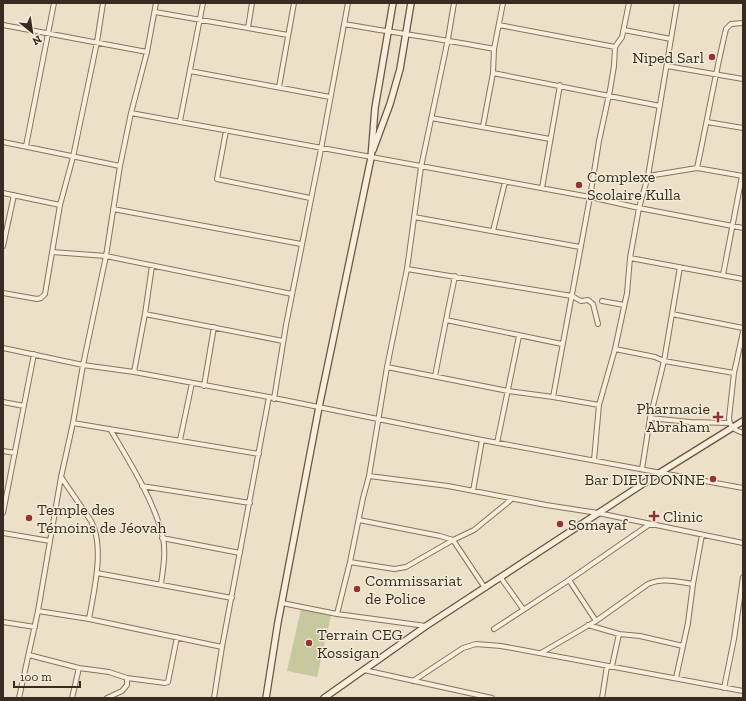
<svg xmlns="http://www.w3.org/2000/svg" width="746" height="701" viewBox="0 0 746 701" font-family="'Zilla Slab',serif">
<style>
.pitch{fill:#c5c99d}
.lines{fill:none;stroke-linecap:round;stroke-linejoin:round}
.street-casing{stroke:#87735f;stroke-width:6}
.secondary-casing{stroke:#695442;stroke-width:8}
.street{stroke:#f7eedc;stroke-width:4}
.secondary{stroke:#f7eedc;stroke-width:5.5}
.poi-dot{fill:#923336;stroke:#f4ebd8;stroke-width:1.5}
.labels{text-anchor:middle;stroke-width:3;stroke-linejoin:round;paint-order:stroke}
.poi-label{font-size:16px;fill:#382c21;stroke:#f4ebd8;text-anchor:start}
</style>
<rect width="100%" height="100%" fill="#ece0c9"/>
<path class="pitch" d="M 301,609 L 331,615 L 317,677 L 287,671 Z"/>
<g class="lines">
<defs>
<path id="street" d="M 155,12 L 288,35
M 344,24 C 394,33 444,39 494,49
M 3,25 L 147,52
M 499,25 L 615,47
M 248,28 L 252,3
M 624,30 L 671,39
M 667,66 L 743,79
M 190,71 L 330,97
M 493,73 L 660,106
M 279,87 L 294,3
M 131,113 L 590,197 L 639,208 L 743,228
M 431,118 L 550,139
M 180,121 L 203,3
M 707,122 L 743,128
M 483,126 L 493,73 L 494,49 L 503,3
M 226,131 L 217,179 L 310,198
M 3,142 L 120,166
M 26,146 L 54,3
M 697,168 C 707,122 715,75 726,29 L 731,24 L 743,23
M 648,176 L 697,168 L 743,176
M 542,188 L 560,85
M 3,193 L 60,205
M 113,209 L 301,244
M 414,217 L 580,247
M 493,231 L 505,182
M 3,246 L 14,195
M 52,252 L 106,256 L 292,294
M 630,258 L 743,279
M 407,269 L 572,296 L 581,301 L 588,300 L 593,304 L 598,324
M 723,275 L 742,176
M 3,293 L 37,299 L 41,298 L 45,294 L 60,205 L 73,157 L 97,42 L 103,3
M 602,301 L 624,305
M 145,314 L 283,341
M 672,314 L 743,328
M 446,320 L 562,344
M 743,332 L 734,373 L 729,418 C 730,428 735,430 743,433
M 3,348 L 83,365 L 134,372 L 269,397 L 482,440 L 743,488
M 615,349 L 655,357 L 664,361 L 734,373
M 387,367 L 508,391 L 553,397 L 599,405
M 134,372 L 145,314 L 152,266
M 435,376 L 446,320 L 455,276
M 204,386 L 214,327
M 553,397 L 590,197 L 599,141 L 610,90 L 614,66 L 615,47 L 622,37 L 629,3
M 274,399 L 286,325 L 321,149 L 348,3
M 3,402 L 24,406
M 650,418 L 690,422 L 729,423
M 73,423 L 259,454
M 110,429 C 129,461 155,502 163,538 C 166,553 163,569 161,584
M 180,440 L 192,383
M 497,443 L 519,336
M 3,451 L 15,453
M 594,460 L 599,405 L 615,349 L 627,293 L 630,258 L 639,208 L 648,176 L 677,3
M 642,469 L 650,418 L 664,361 L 680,267
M 369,476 L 448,486 L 546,505 L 598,513 L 743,543
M 61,477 L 91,521 C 105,546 94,591 89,619
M 142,486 L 250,503
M 473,491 L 482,440
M 3,513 L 34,354
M 359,520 L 440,536 L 453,540 L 485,588
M 3,533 L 50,541
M 162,538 L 240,553
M 350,562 L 394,569 L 406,567 L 453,540 L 474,530 L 512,499
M 97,573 L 232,598
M 501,578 L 523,609
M 569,580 L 596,621
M 282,603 L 337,614 L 426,626
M 38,611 L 89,619 L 222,647
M 337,614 L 350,562 L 363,498 L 369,476 L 387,367 L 407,269 L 421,167 L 448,39 L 454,3
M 3,622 L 35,627
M 588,625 L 619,634 L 640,636 L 683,646
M 494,629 L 569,580 L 650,524
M 541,653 L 596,621 L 648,584 C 663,577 678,582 693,584
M 29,655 L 79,668 L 109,672 L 127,678 L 165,683 L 168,682 L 177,637
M 612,666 L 619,634
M 364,670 L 492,698
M 676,678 L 688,623 L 693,584 L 702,535
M 413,681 L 463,648 L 476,644 L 501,646 L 743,691
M 724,688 L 734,639 L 743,577
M 19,698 L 38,611 L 61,477 L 73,423 L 83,365 L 106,256 L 120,166 L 131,113 L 147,52 L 156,3
M 72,698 L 79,668
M 107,698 L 122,691 L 127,685 L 127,678
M 214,698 L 222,647 L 269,397
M 602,698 L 607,666"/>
<path id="secondary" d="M 373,150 L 390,104 L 400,69 L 411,3
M 266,698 L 278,622 L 319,407 L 371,158 L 375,108 L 393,3
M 324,698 L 426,626 L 661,472 L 743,421"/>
</defs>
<use href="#street" class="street-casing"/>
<use href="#secondary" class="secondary-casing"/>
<use href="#street" class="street"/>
<use href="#secondary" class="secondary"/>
</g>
<g class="poi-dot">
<circle cx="712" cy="57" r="4"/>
<circle cx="579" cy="185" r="4"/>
<path d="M716 411h4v4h4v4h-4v4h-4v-4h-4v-4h4z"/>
<circle cx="713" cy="479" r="4"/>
<path d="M652 510h4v4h4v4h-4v4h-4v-4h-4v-4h4z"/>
<circle cx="29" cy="518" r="4"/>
<circle cx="560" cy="524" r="4"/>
<circle cx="357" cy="589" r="4"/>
<circle cx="309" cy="643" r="4"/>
</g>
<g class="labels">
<g class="poi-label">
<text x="704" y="63" text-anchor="end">Niped Sarl</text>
<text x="587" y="182">Complexe<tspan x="587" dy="18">Scolaire Kulla</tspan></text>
<text x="710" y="414" text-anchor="end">Pharmacie<tspan x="710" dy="18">Abraham</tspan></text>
<text x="705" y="485" text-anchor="end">Bar DIEUDONNE</text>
<text x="37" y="515">Temple des<tspan x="37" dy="18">Témoins de Jéovah</tspan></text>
<text x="663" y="522">Clinic</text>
<text x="568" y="530">Somayaf</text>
<text x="365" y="586">Commissariat<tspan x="365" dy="18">de Police</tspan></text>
<text x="317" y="640">Terrain CEG<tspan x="317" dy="18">Kossigan</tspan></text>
</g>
</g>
<rect width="746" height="701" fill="none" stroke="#382c21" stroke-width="8"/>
<g transform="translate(32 32) rotate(150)" stroke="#f4ebd8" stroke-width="3" paint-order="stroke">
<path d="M0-3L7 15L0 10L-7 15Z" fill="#382c21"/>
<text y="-6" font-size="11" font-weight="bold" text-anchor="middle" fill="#382c21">N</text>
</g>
<path d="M14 681v6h66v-6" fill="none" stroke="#382c21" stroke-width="2"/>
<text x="20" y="681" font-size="12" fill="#382c21" stroke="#f4ebd8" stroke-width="3" paint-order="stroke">100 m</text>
</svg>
